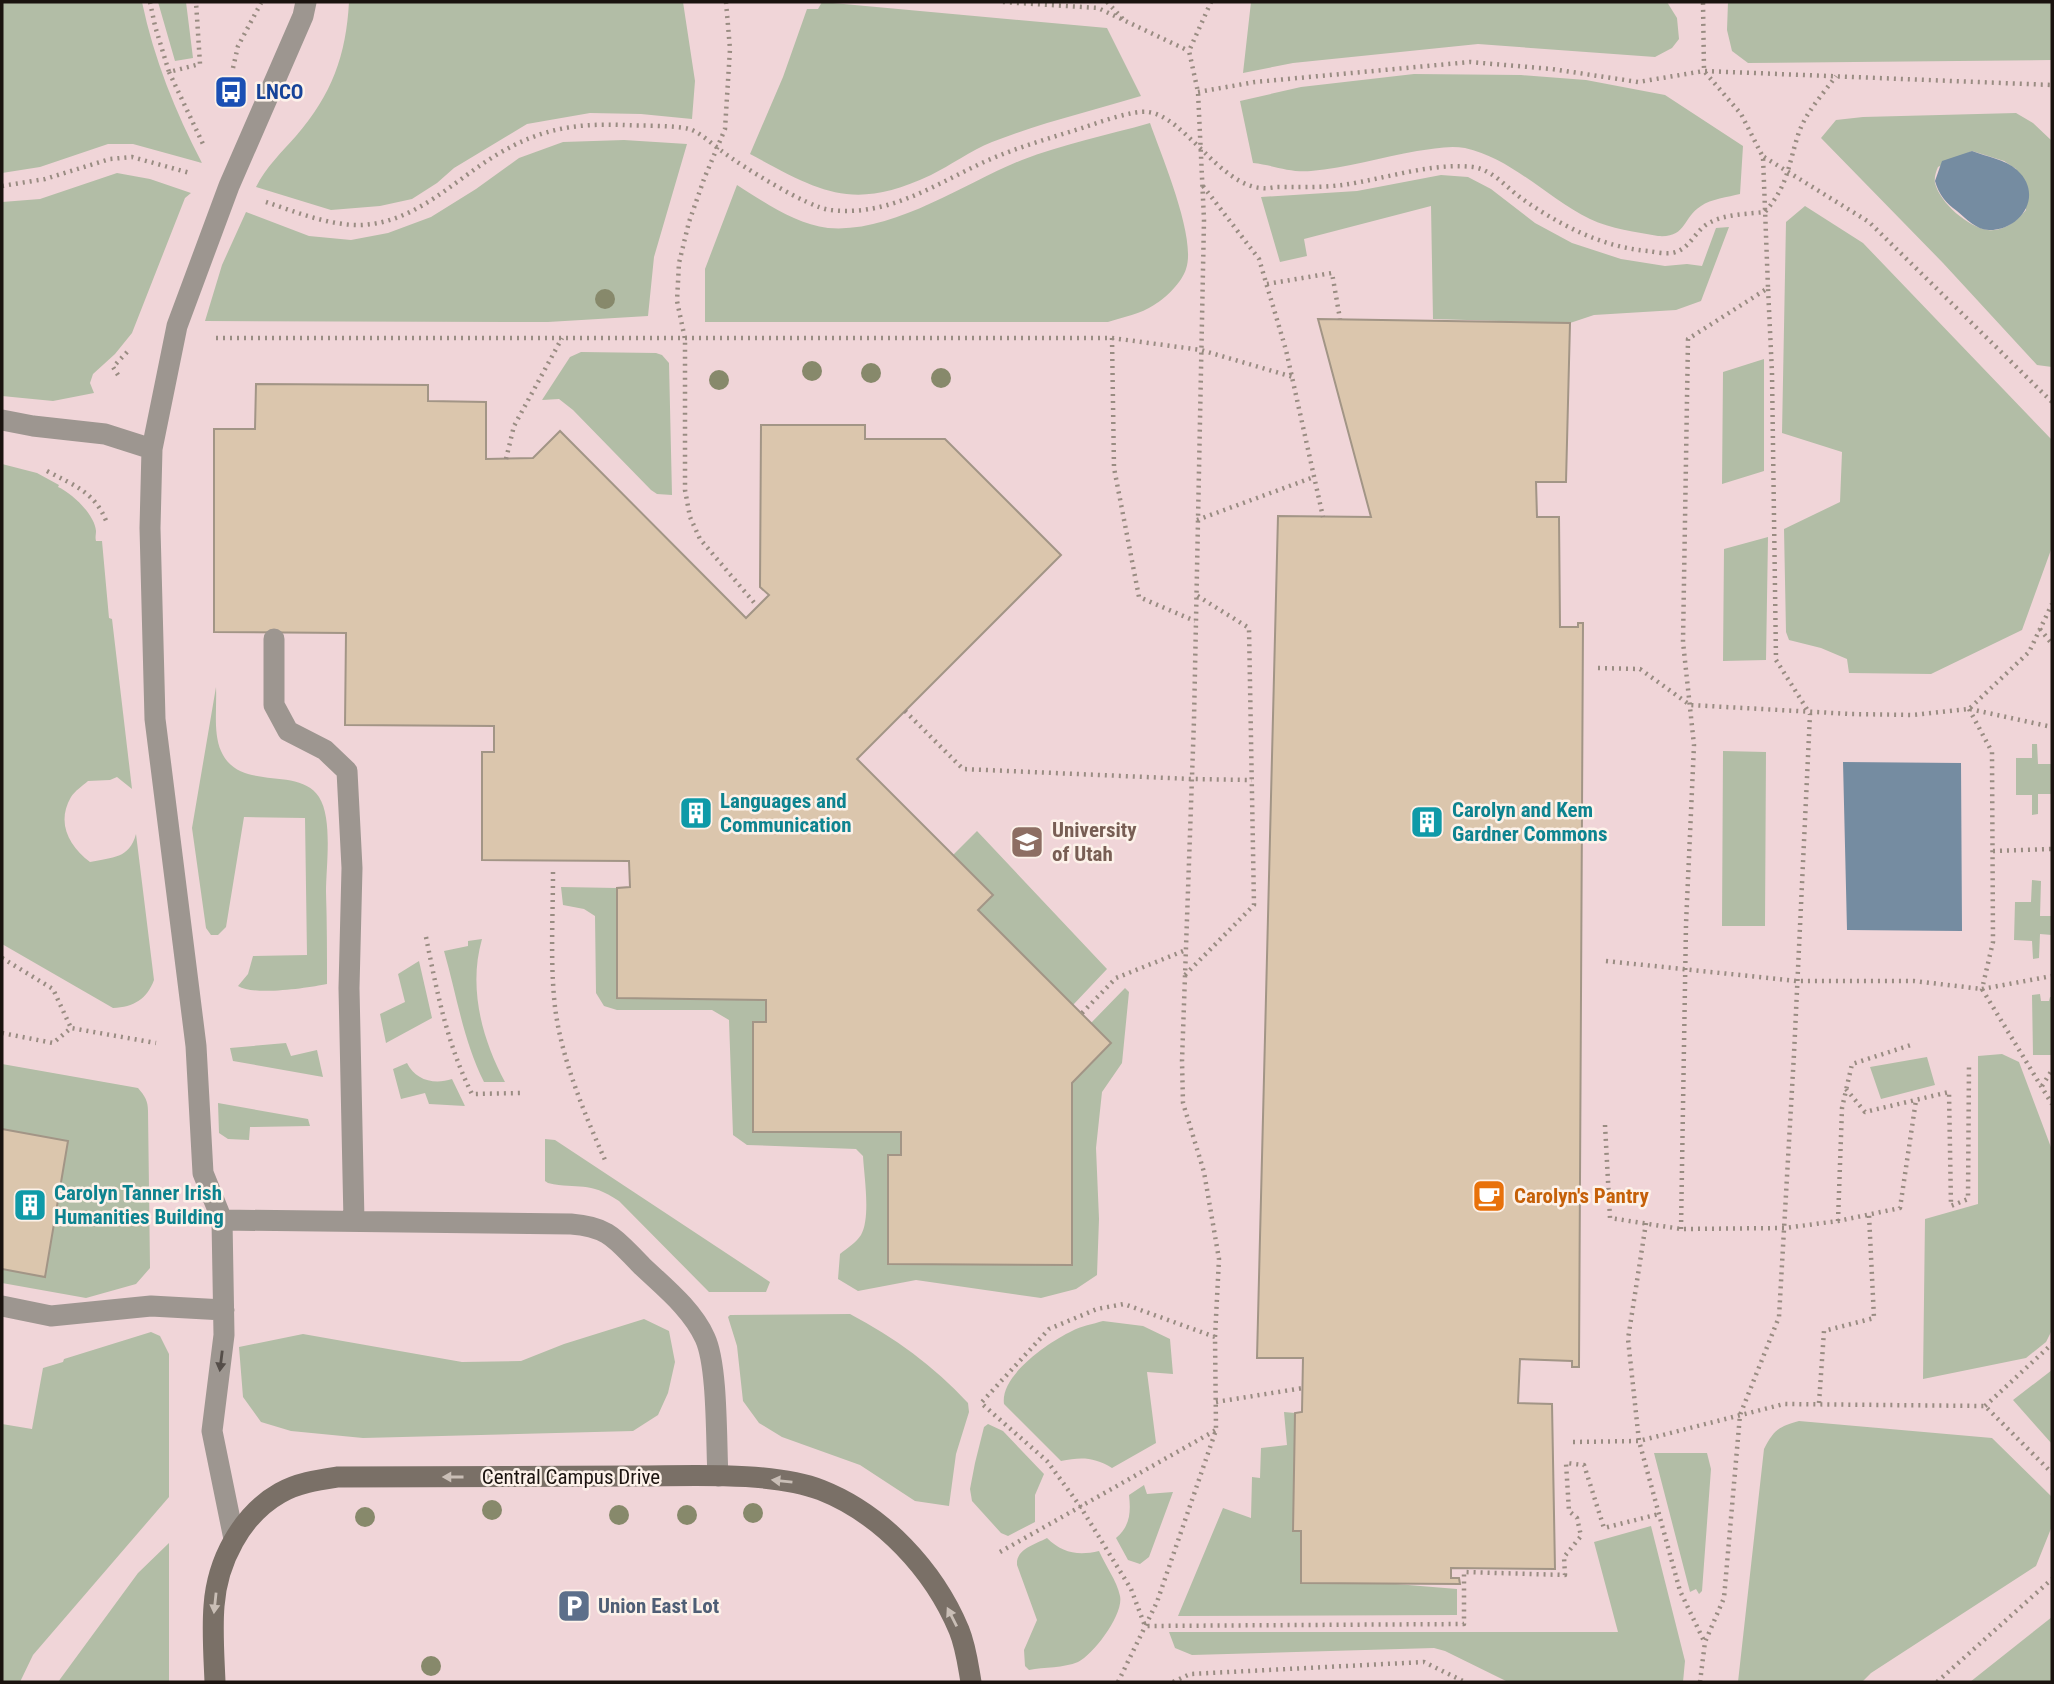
<svg xmlns="http://www.w3.org/2000/svg" width="2054" height="1684" viewBox="0 0 2054 1684" font-family="'Roboto Condensed',sans-serif">
<style>
.education{fill:#f0d5d8}
.green{fill:#b2bda6;fill-rule:evenodd}
.water{fill:#758ca1}
.building{fill:#dbc6ad;stroke:#a29586;stroke-width:2}
.lines{fill:none;stroke-linecap:round;stroke-linejoin:round}
.path{stroke:#998c82;stroke-width:4.5;stroke-dasharray:2 5;stroke-linecap:butt}
.lane{stroke:#9d9690;stroke-width:21}
.secondary{stroke:#7a7067;stroke-width:21}
.tree{fill:#87896b}
.oneway{fill:#554e49}
.oneway2{fill:#c9beb6}
.labels{text-anchor:middle;stroke-width:5;stroke-linejoin:round;paint-order:stroke}
.transit-label{font-size:21px;font-weight:bold;fill:#164399;stroke:#fdf2ea;text-anchor:start}
.culture-label{font-size:21px;font-weight:bold;fill:#0d838f;stroke:#fdf2ea;text-anchor:start}
.education-label{font-size:21px;font-weight:bold;fill:#785e54;stroke:#fdf2ea;text-anchor:start}
.food-label{font-size:21px;font-weight:bold;fill:#c56008;stroke:#fdf2ea;text-anchor:start}
.street-label{font-size:21px;fill:#1a130f;stroke:#fdf2ea}
.service-label{font-size:21px;font-weight:bold;fill:#4e5e75;stroke:#fdf2ea;text-anchor:start}
</style>
<rect width="100%" height="100%" fill="#f6e3d6"/>
<path class="education" d="M 2,2 L 2052,2 L 2052,1682 L 2,1682 Z"/>
<path class="green" d="M 2,2 L 142,2 C 154,59 175,111 202,163 L 133,144 L 108,144 L 40,167 L 2,173 Z
M 158,2 L 186,2 L 193,58 L 175,61 Z
M 349,2 L 683,2 L 695,81 L 692,119 L 641,114 L 590,113 L 527,124 L 454,168 L 437,183 L 412,199 L 380,206 L 331,210 L 256,187 C 266,167 281,153 296,136 C 332,94 346,56 349,2 Z
M 822,2 L 1107,28 L 1141,96 C 1092,111 1040,123 992,142 C 970,151 951,165 931,175 C 853,212 820,192 750,154 L 783,77 L 807,9 L 818,9 Z
M 1251,2 L 1667,2 L 1677,18 L 1679,39 L 1672,48 L 1655,57 L 1478,44 L 1293,63 L 1243,73 Z
M 1728,2 L 2052,2 L 2052,60 L 1748,63 L 1732,51 L 1727,30 Z
M 1414,74 L 1521,75 L 1586,80 L 1665,95 L 1743,146 L 1740,194 C 1728,197 1711,199 1701,206 C 1682,218 1687,238 1658,236 C 1636,232 1611,229 1590,219 C 1547,198 1513,159 1465,148 C 1449,145 1433,149 1417,151 C 1382,157 1346,168 1311,171 C 1290,173 1273,165 1253,163 L 1240,101 L 1301,87 Z
M 2016,113 L 2033,123 L 2052,141 L 2052,367 L 2037,365 L 1943,263 L 1821,138 L 1836,120 L 1863,117 ZM 1972,151 L 2004,161 L 2016,169 L 2026,210 C 2017,221 2003,232 1988,230 C 1968,227 1940,203 1935,183 C 1934,177 1936,172 1938,167 Z
M 1150,123 C 1161,155 1197,238 1186,269 C 1182,282 1166,298 1154,305 C 1141,314 1123,317 1108,322 L 705,322 L 705,269 L 737,185 C 764,202 795,224 828,228 C 893,234 964,183 1022,160 C 1063,144 1108,135 1150,123 Z
M 624,140 L 687,144 L 654,257 L 648,316 L 548,322 L 205,321 L 222,265 L 246,212 L 309,236 L 351,240 L 388,233 L 431,217 L 476,189 L 519,158 L 563,142 Z
M 117,173 L 150,179 L 191,193 L 185,198 L 132,333 L 115,354 L 93,374 L 90,383 L 94,393 L 53,401 L 2,396 L 2,202 L 40,199 Z
M 1441,175 L 1468,177 L 1491,189 L 1535,223 L 1572,243 L 1621,259 L 1665,266 L 1687,264 L 1702,266 L 1716,228 L 1729,227 L 1701,301 L 1676,310 L 1594,315 L 1570,323 L 1433,319 L 1431,206 L 1304,239 L 1307,256 L 1280,262 L 1261,197 L 1357,191 Z
M 1805,206 L 1863,243 L 2052,440 L 2052,547 L 2022,630 L 1931,674 L 1849,673 L 1847,659 L 1821,648 L 1789,640 L 1786,632 L 1784,529 L 1840,502 L 1842,452 L 1782,433 L 1786,222 Z
M 581,352 L 656,353 L 662,355 L 669,363 L 672,495 L 657,494 L 651,490 L 573,410 L 559,399 L 542,400 L 570,357 Z
M 1764,359 L 1764,471 L 1722,484 L 1723,372 Z
M 2,464 L 37,473 L 59,485 L 58,487 C 72,493 95,515 96,531 C 96,535 95,537 96,541 L 102,541 L 109,618 L 112,619 L 132,789 L 117,777 L 110,780 L 88,781 C 82,786 75,791 71,797 C 56,823 69,846 90,862 C 113,857 129,859 136,834 L 154,980 C 147,999 134,1007 113,1008 L 2,944 Z
M 1768,537 L 1766,660 L 1723,661 L 1724,549 Z
M 216,687 C 217,708 213,732 221,751 C 239,793 299,765 319,797 C 333,819 326,866 326,892 C 327,923 327,953 327,984 C 307,988 254,996 238,986 L 248,974 L 253,956 L 307,955 L 305,818 L 244,817 L 226,927 L 218,935 L 211,935 L 206,928 L 192,828 Z
M 2032,744 L 2037,744 L 2038,764 L 2052,764 L 2052,794 L 2038,794 L 2038,814 L 2032,815 L 2032,795 L 2016,795 L 2016,758 L 2032,758 Z
M 1723,751 L 1766,752 L 1765,926 L 1722,926 Z
M 977,831 L 1107,969 L 1073,1005 L 978,910 L 993,895 L 953,855 Z
M 2032,880 L 2041,881 L 2040,916 L 2052,916 L 2052,901 L 2052,935 L 2040,934 L 2039,958 L 2033,959 L 2032,941 L 2014,940 L 2015,902 L 2031,902 Z
M 561,887 L 617,888 L 617,998 L 766,1000 L 766,1022 L 753,1023 L 753,1132 L 901,1132 L 901,1155 L 888,1156 L 888,1264 L 1111,1043 L 1091,1023 L 1125,988 L 1129,992 L 1122,1063 L 1102,1092 L 1096,1148 L 1099,1219 L 1097,1275 L 1076,1289 L 1041,1298 L 916,1280 L 858,1291 L 838,1279 L 840,1254 C 847,1248 856,1243 861,1235 C 871,1217 864,1176 863,1156 L 856,1149 L 747,1145 L 733,1135 L 729,1020 L 712,1010 L 617,1010 L 604,1006 L 596,993 L 595,916 L 584,909 L 563,905 Z
M 482,939 C 468,988 482,1039 505,1082 L 484,1082 C 463,1040 457,996 444,951 L 468,946 L 468,941 Z
M 419,961 L 432,1018 L 386,1043 L 380,1014 L 405,1002 L 398,974 Z
M 2040,994 L 2041,1001 L 2049,1001 L 2050,997 L 2052,997 L 2052,1055 L 2033,1055 L 2032,995 Z
M 286,1043 L 291,1056 L 317,1050 L 323,1077 L 233,1061 L 230,1048 Z
M 2002,1054 L 2019,1062 L 2052,1150 L 2052,1330 L 2046,1342 L 2026,1358 L 1923,1379 L 1925,1219 L 1978,1204 L 1978,1056 Z
M 1927,1057 L 1935,1085 L 1881,1099 L 1870,1067 Z
M 407,1063 C 415,1080 434,1085 452,1079 L 465,1106 L 429,1104 L 425,1093 L 401,1099 L 393,1069 Z
M 2,1064 L 138,1088 C 145,1096 148,1101 148,1111 L 150,1268 L 136,1284 L 86,1298 L 2,1283 L 2,1269 L 45,1276 L 68,1141 L 2,1129 Z
M 218,1103 L 308,1119 L 310,1126 L 250,1127 L 249,1140 L 228,1139 L 219,1133 Z
M 545,1139 L 555,1140 L 770,1282 L 766,1292 L 709,1292 L 619,1201 C 588,1180 579,1190 548,1183 L 545,1181 Z
M 850,1314 C 894,1337 934,1366 968,1403 L 969,1412 L 956,1454 L 949,1506 L 915,1501 L 860,1465 L 782,1437 L 759,1423 L 743,1401 L 737,1346 L 728,1317 L 730,1315 Z
M 644,1319 L 669,1331 L 675,1362 L 668,1393 L 658,1415 L 633,1431 L 363,1438 L 291,1431 L 261,1422 L 243,1397 L 239,1347 L 303,1334 L 462,1362 L 521,1361 L 564,1344 Z
M 1103,1321 L 1143,1326 L 1170,1339 L 1173,1374 L 1147,1372 L 1156,1443 L 1112,1468 C 1094,1457 1081,1457 1061,1461 L 1004,1404 C 1000,1375 1049,1342 1072,1331 C 1081,1326 1093,1324 1103,1321 Z
M 151,1332 L 160,1336 L 169,1354 L 169,1497 L 33,1655 L 20,1682 L 2,1682 L 2,1424 L 32,1429 L 43,1368 L 63,1362 L 64,1359 Z
M 2052,1370 L 2052,1444 L 2013,1400 Z
M 1284,1412 L 1295,1413 L 1293,1531 L 1301,1531 L 1301,1583 L 1396,1584 L 1457,1589 L 1457,1615 L 1178,1616 L 1223,1508 L 1251,1518 L 1252,1477 L 1260,1478 L 1261,1448 L 1287,1445 Z
M 1799,1421 L 1992,1438 L 2052,1497 L 2052,1526 L 2036,1566 L 1871,1673 L 1862,1682 L 1738,1682 L 1764,1449 C 1774,1430 1778,1427 1799,1421 Z
M 988,1424 L 1003,1431 L 1044,1474 L 1035,1495 L 1035,1522 L 1008,1536 L 1001,1533 L 972,1501 L 970,1489 L 975,1463 L 984,1427 Z
M 1654,1453 L 1707,1453 L 1711,1469 L 1702,1591 L 1699,1594 L 1696,1589 L 1690,1592 Z
M 1144,1485 L 1147,1494 L 1173,1492 L 1149,1557 L 1140,1564 L 1128,1560 L 1116,1538 C 1130,1526 1131,1513 1129,1495 Z
M 1651,1526 L 1685,1661 L 1683,1682 L 1508,1682 L 1445,1651 L 1434,1648 L 1192,1655 L 1175,1648 L 1169,1632 L 1618,1632 L 1594,1542 Z
M 1047,1538 C 1062,1553 1078,1556 1099,1551 C 1105,1565 1117,1581 1120,1596 C 1124,1614 1094,1654 1078,1662 C 1064,1668 1044,1667 1029,1670 L 1025,1666 L 1024,1650 L 1037,1620 L 1017,1565 C 1016,1549 1034,1545 1047,1538 Z
M 169,1543 L 169,1682 L 58,1682 L 138,1573 Z
M 2052,1617 L 2052,1682 L 1970,1682 Z"/>
<path class="water" d="M 1972,151 C 1987,157 2005,159 2017,170 C 2044,194 2022,230 1989,230 C 1977,230 1966,219 1957,211 C 1946,203 1939,195 1935,181 L 1942,161 Z
M 1843,762 L 1961,763 L 1962,931 L 1847,930 Z"/>
<path class="building" d="M 1318,319 L 1570,323 L 1566,482 L 1536,482 L 1537,517 L 1559,517 L 1560,627 L 1578,627 L 1578,623 L 1583,623 L 1579,1367 L 1572,1367 L 1572,1361 L 1520,1359 L 1518,1403 L 1552,1404 L 1555,1569 L 1451,1568 L 1451,1578 L 1459,1578 L 1460,1584 L 1301,1583 L 1301,1531 L 1293,1531 L 1295,1413 L 1302,1412 L 1303,1358 L 1257,1358 L 1278,516 L 1371,517 Z
M 256,384 L 428,385 L 428,401 L 486,402 L 486,459 L 533,458 L 560,431 L 746,618 L 769,595 L 760,587 L 761,425 L 865,425 L 865,439 L 945,439 L 1061,555 L 857,759 L 993,895 L 978,910 L 1111,1043 L 1072,1083 L 1072,1265 L 888,1264 L 888,1155 L 901,1155 L 901,1132 L 753,1132 L 753,1022 L 766,1022 L 766,1000 L 617,998 L 617,888 L 630,887 L 629,861 L 482,860 L 482,752 L 494,752 L 494,726 L 345,725 L 346,633 L 214,632 L 214,429 L 255,429 Z
M 2,1129 L 68,1141 L 45,1277 L 2,1269 Z"/>
<g class="lines">
<path class="path" d="M 150,2 L 155,26 L 169,72 L 200,64 L 196,2
M 726,2 L 730,49 L 725,129 L 704,179 L 689,222 L 679,263 L 677,301 L 685,339 L 685,490 L 690,517 L 700,539 L 757,606
M 1003,2 L 1098,8 L 1189,51
M 1107,2 L 1123,19
M 233,68 L 238,46 L 261,3
M 169,72 L 203,144
M 1198,92 L 1255,82 L 1470,62 L 1552,69 L 1638,82 L 1704,71 L 2052,85
M 1764,157 L 1869,222 L 2052,402
M 2,186 L 45,179 L 110,159 L 132,157 L 190,173
M 1203,186 L 1259,259 L 1286,350 L 1323,517
M 266,202 C 296,212 330,226 362,225 C 417,222 454,180 498,154 C 540,129 575,123 623,125 C 639,126 676,125 689,129 C 700,132 713,145 723,152 C 743,167 807,207 830,210 C 888,217 934,185 984,162 C 1017,147 1051,138 1085,127 C 1100,122 1133,110 1148,112 C 1184,116 1220,186 1262,188 C 1268,189 1273,187 1278,187 C 1307,187 1331,188 1360,182 C 1397,175 1436,163 1473,167 C 1493,170 1506,187 1521,198 C 1558,224 1601,247 1648,251 C 1655,252 1665,254 1672,253 C 1690,250 1695,230 1709,223 C 1725,214 1747,214 1765,212 C 1789,184 1788,165 1799,132 C 1807,111 1823,94 1836,76
M 1267,284 L 1332,273 L 1340,319
M 216,338 L 1112,338 L 1201,350 L 1293,377
M 1112,338 L 1114,468 L 1139,597 L 1195,621
M 118,375 L 113,367 L 129,350
M 506,459 L 514,426 L 562,338
M 47,471 C 75,486 95,492 107,523
M 1197,520 L 1314,477
M 2040,629 L 2052,644
M 1598,668 L 1640,669 L 1690,705 L 1851,714 L 1912,715 L 1969,709 L 2029,652 L 2052,604
M 1969,709 L 1992,752 L 1993,942 L 1982,989 L 2052,976
M 1970,709 L 2052,727
M 905,711 L 963,769 L 1191,779 L 1252,780
M 1993,851 L 2052,849
M 553,872 C 553,917 550,962 555,1007 C 561,1057 584,1113 605,1160
M 426,937 C 437,992 447,1044 472,1094 L 523,1093
M 2,958 L 53,989 L 71,1028
M 1606,961 L 1797,981 L 1914,981 L 1982,989 L 2052,1104
M 1185,975 L 1254,905 L 1249,628 L 1196,595
M 1082,1013 L 1116,978 L 1186,950
M 2,1033 L 53,1043 L 71,1028 L 156,1043
M 2042,1086 L 2052,1070
M 1846,1089 L 1865,1112 L 1949,1092 L 1951,1206 L 1968,1199 L 1969,1064
M 1605,1125 L 1610,1218 L 1681,1229 L 1785,1228 L 1838,1221 L 1900,1208 L 1916,1100
M 1838,1221 L 1842,1108 L 1852,1064 L 1914,1044
M 1646,1223 L 1628,1339 L 1639,1441 L 1680,1591 L 1704,1641
M 1681,1229 L 1686,924 L 1694,745 L 1683,642 L 1688,339 L 1768,288 L 1763,157 L 1741,114 L 1704,71 L 1703,2
M 1215,1337 L 1124,1304 L 1097,1309 L 1049,1329 L 981,1403 L 1047,1461 L 1080,1506 L 1131,1589 L 1145,1626 L 1464,1624 L 1464,1572 L 1565,1575 L 1564,1557 L 1581,1536 L 1577,1518 L 1569,1511 L 1566,1463 L 1584,1465 L 1604,1528 L 1659,1514
M 1216,1402 L 1303,1388
M 1819,1403 L 1824,1331 L 1874,1318 L 1869,1215
M 1985,1406 L 2052,1344
M 1573,1442 L 1639,1441 L 1784,1404 L 1985,1406 L 2052,1473
M 1000,1552 L 1216,1430
M 1118,1682 L 1157,1602 L 1216,1430 L 1215,1337 L 1219,1259 L 1204,1172 L 1183,1103 L 1182,1061 L 1194,720 L 1204,220 L 1198,92 L 1189,51 L 1211,2
M 1173,1682 L 1190,1674 L 1424,1662 L 1465,1682
M 1700,1682 L 1705,1642 L 1724,1598 L 1740,1415 L 1779,1317 L 1794,1054 L 1810,714 L 1776,660 L 1772,373 L 1768,288
M 1937,1682 L 2052,1579"/>
<path class="lane" d="M 2,420 L 33,426 L 105,434 L 152,449
M 274,639 L 274,705 L 288,731 L 325,750 L 347,771 L 352,868 L 349,988 L 354,1221
M 222,1220 L 571,1224 C 610,1227 616,1240 642,1266 C 664,1287 692,1309 705,1338 C 718,1366 716,1443 718,1476
M 2,1306 L 51,1316 L 151,1306 L 224,1310
M 234,1539 L 212,1431 L 224,1335 L 222,1220 L 203,1173 L 196,1046 L 155,719 L 150,528 L 152,449 L 177,326 L 229,186 L 303,16 L 306,2"/>
<path class="secondary" d="M 215,1682 C 214,1657 212,1631 214,1606 C 217,1562 241,1515 280,1493 C 297,1483 318,1480 338,1477 C 437,1477 536,1477 636,1476 C 689,1476 772,1471 821,1490 C 882,1514 934,1570 959,1630 C 966,1647 968,1665 971,1682"/>
</g>
<g class="tree">
<circle cx="605" cy="299" r="10"/>
<circle cx="812" cy="371" r="10"/>
<circle cx="871" cy="373" r="10"/>
<circle cx="941" cy="378" r="10"/>
<circle cx="719" cy="380" r="10"/>
<circle cx="492" cy="1510" r="10"/>
<circle cx="753" cy="1513" r="10"/>
<circle cx="619" cy="1515" r="10"/>
<circle cx="687" cy="1515" r="10"/>
<circle cx="365" cy="1517" r="10"/>
<circle cx="431" cy="1666" r="10"/>
</g>
<defs><path id="oneway-solid" d="M-6-.8H1V-3.2L6.5 0L1 3.2V.8H-6Z" transform="scale(1.75)"/></defs>
<use class="oneway" href="#oneway-solid" transform="translate(221 1361) rotate(97)"/>
<g class="oneway2">
<use href="#oneway-solid" transform="translate(453 1477) rotate(180)"/>
<use href="#oneway-solid" transform="translate(782 1481) rotate(-174)"/>
<use href="#oneway-solid" transform="translate(215 1603) rotate(96)"/>
<use href="#oneway-solid" transform="translate(952 1617) rotate(-117)"/>
</g>
<defs>
<symbol id="bus-square" viewBox="-11 -11 22 22"><rect x="-9" y="-9" width="18" height="18" rx="4" fill="#1a4fb4" stroke="#fdf2ea"/><path d="M-5-6H5V4H4V6H2V4H-2V6H-4V4H-5ZM-3.5-4V0h7V-4ZM-3.5 1.2v1.5H-2V1.2ZM2 1.2v1.5H3.5V1.2Z" fill="#fff"/></symbol>
<symbol id="building-square" viewBox="-11 -11 22 22"><rect x="-9" y="-9" width="18" height="18" rx="4" fill="#0f9aa8" stroke="#fdf2ea"/><path d="M-4-6H4V6H1V3H-1V6H-4ZM-2.5-4.3h1.7v1.8h-1.7ZM.8-4.3h1.7v1.8H.8ZM-2.5-1h1.7V.8h-1.7ZM.8-1h1.7V.8H.8Z" fill="#fff"/></symbol>
<symbol id="university-square" viewBox="-11 -11 22 22"><rect x="-9" y="-9" width="18" height="18" rx="4" fill="#8d6e63" stroke="#fdf2ea"/><path d="M0-5L7-2L0 1L-7-2ZM-4 1L0 2.5L4 1V4Q0 6-4 4Z" fill="#fff"/></symbol>
<symbol id="cafe-square" viewBox="-11 -11 22 22"><rect x="-9" y="-9" width="18" height="18" rx="4" fill="#e8710a" stroke="#fdf2ea"/><path d="M-5.5-4.5H6V0H3Q3 3.5 0 3.5H-2.5Q-5.5 3.5-5.5 0ZM3-3.2v2h1.7v-2ZM-6 4.5H4V6H-6Z" fill="#fff"/></symbol>
<symbol id="parking-square" viewBox="-11 -11 22 22"><rect x="-9" y="-9" width="18" height="18" rx="4" fill="#5c6f8a" stroke="#fdf2ea"/><path d="M-3.5-5.5H1a3.5 3.5 0 0 1 0 7H-1V5.5H-3.5ZM-1-3.4V-.6H.8a1.4 1.4 0 0 0 0-2.8Z" fill="#fff"/></symbol>
</defs>
<g fill-rule="evenodd">
<use href="#bus-square" x="212" y="73" width="38" height="38"/>
<use href="#building-square" x="677" y="794" width="38" height="38"/>
<use href="#building-square" x="1408" y="803" width="38" height="38"/>
<use href="#university-square" x="1008" y="823" width="38" height="38"/>
<use href="#cafe-square" x="1470" y="1177" width="38" height="38"/>
<use href="#building-square" x="11" y="1186" width="38" height="38"/>
<use href="#parking-square" x="555" y="1587" width="38" height="38"/>
</g>
<g class="labels">
<g class="transit-label">
<text x="256" y="99">LNCO</text>
</g>
<g class="culture-label">
<text x="720" y="808">Languages and<tspan x="720" dy="24">Communication</tspan></text>
<text x="1452" y="817">Carolyn and Kem<tspan x="1452" dy="24">Gardner Commons</tspan></text>
<text x="54" y="1200">Carolyn Tanner Irish<tspan x="54" dy="24">Humanities Building</tspan></text>
</g>
<g class="education-label">
<text x="1052" y="837">University<tspan x="1052" dy="24">of Utah</tspan></text>
</g>
<g class="food-label">
<text x="1514" y="1203">Carolyn's Pantry</text>
</g>
<g class="street-label">
<text x="571" y="1484">Central Campus Drive</text>
</g>
<g class="service-label">
<text x="598" y="1613">Union East Lot</text>
</g>
</g>
<rect width="2054" height="1684" fill="none" stroke="#1a130f" stroke-width="7"/>
</svg>
